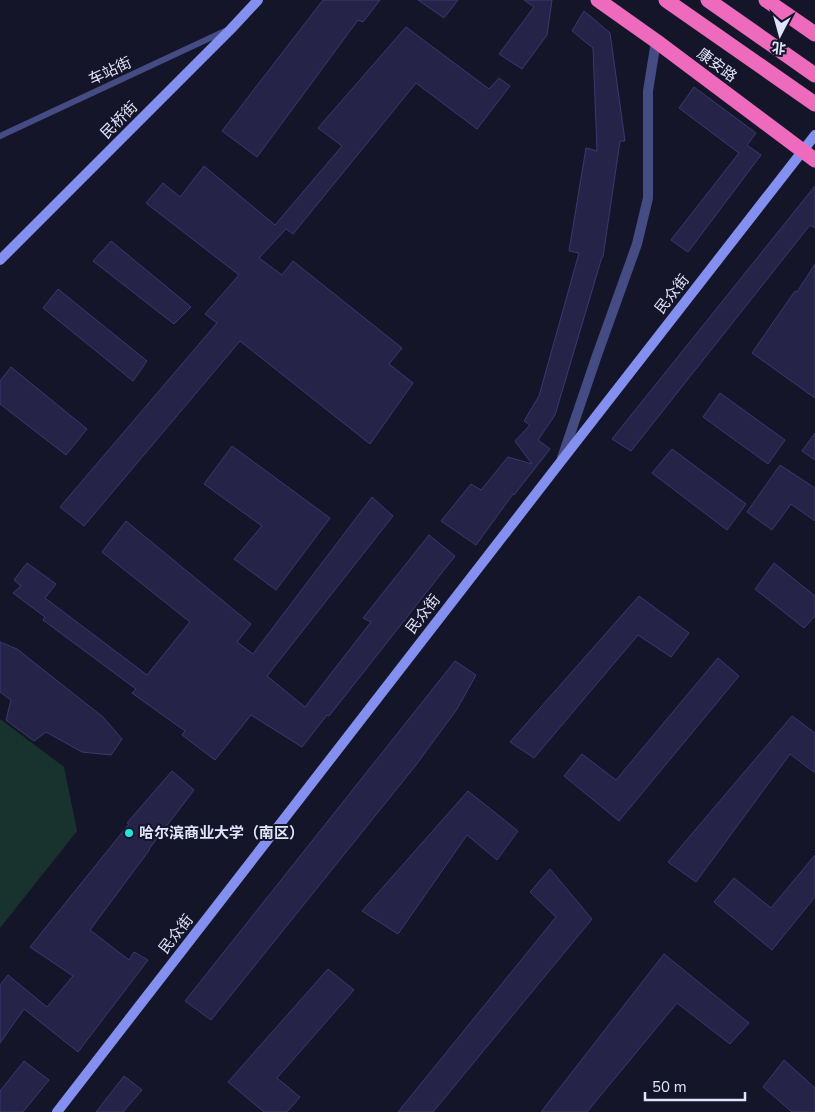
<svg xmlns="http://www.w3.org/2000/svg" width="815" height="1112" viewBox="0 0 815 1112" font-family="'Nunito Sans','Noto Sans SC',sans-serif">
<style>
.green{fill:#18332e}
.building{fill:#252348;stroke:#3b3871}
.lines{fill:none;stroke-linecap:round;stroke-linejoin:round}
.lane{stroke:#454c83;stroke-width:6}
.street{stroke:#454c83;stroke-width:10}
.secondary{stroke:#8390f0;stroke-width:10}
.highway{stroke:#ed6abc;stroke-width:15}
.poi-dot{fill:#24e4db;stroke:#15152a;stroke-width:2}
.labels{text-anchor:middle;stroke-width:4;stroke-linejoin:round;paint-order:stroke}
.street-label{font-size:15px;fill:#e1e2fb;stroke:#15152a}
.poi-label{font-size:15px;font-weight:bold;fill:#e1e2fb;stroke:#15152a;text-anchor:start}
</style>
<rect width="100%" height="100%" fill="#15152a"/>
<path class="green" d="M 0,719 L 64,767 L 77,831 L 0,928 Z"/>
<path class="building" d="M 323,0 L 380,0 L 363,22 L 358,20 L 257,157 L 222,131 Z
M 418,0 L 458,0 L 444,18 Z
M 524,0 L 552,0 L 547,35 L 522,69 L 499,54 L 534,7 Z
M 584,11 L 610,33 L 625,141 L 620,141 L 603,257 L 602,257 L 555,415 L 538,440 L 550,449 L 514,495 L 513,494 L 476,545 L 441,521 L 471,484 L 481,490 L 508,457 L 532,464 L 515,441 L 530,425 L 524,421 L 539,396 L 579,253 L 569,251 L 586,148 L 597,151 L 593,48 L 572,31 Z
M 406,27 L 489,89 L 499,78 L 510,86 L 477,129 L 416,83 L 293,234 L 286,229 L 259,258 L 282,275 L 293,261 L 402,348 L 389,364 L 413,383 L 370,444 L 240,341 L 84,526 L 60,507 L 217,323 L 205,314 L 239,275 L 146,203 L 163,183 L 180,197 L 204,166 L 275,225 L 342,146 L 318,128 Z
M 694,87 L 756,133 L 747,145 L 761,155 L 688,252 L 671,240 L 739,153 L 679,108 Z
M 815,186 L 815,228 L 810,225 L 631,451 L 612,439 Z
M 111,241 L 191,307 L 174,324 L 93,261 Z
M 815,264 L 815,398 L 752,353 L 795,291 L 797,292 Z
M 58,289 L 147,361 L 133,381 L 43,308 Z
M 11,367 L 87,429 L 66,455 L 0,404 L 0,381 Z
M 720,393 L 785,440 L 768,464 L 703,417 Z
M 815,433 L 815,460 L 802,451 Z
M 232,446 L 330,518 L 276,590 L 234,559 L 262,526 L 204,484 Z
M 672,449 L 746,504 L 727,530 L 652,473 Z
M 780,465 L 815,488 L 815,521 L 791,504 L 772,530 L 747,512 Z
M 372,497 L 393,516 L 267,676 L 305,707 L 371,622 L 363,618 L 429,535 L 455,556 L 329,716 L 327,715 L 302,747 L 251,715 L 215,760 L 182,735 L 185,731 L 132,693 L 136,689 L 43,620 L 45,617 L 13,593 L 21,586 L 14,580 L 27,563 L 56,584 L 45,598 L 147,675 L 190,622 L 102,552 L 126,521 L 251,624 L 237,642 L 253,654 Z
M 774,563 L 815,596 L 815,616 L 804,628 L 755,589 Z
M 639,596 L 689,633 L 671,657 L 638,635 L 534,758 L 510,742 Z
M 0,642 L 17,649 L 103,717 L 122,739 L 111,755 L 82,752 L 46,732 L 34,741 L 6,720 L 11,700 L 0,692 Z
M 718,658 L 739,676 L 619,821 L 564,776 L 582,754 L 616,780 Z
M 455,661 L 476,675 L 457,709 L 416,765 L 211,1020 L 185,1001 Z
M 792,716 L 815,733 L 815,773 L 790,754 L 696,882 L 668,862 Z
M 172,771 L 194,790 L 149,849 L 150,849 L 90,930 L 129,960 L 134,952 L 148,960 L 78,1052 L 24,1009 L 0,1043 L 0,985 L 8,975 L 47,1007 L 73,976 L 30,947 L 129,824 L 127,823 Z
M 468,791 L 518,831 L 497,860 L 467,835 L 398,934 L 362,911 Z
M 815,855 L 815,897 L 772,950 L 714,902 L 734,878 L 771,908 Z
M 550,869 L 592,919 L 433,1112 L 398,1112 L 556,917 L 530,892 Z
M 664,954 L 749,1023 L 730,1044 L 677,1003 L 587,1112 L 541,1112 Z
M 328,969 L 354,990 L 277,1078 L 300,1097 L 287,1112 L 264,1112 L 228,1082 Z
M 784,1060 L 815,1088 L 815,1112 L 792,1112 L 763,1087 Z
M 24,1061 L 49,1080 L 23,1112 L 0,1112 L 0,1091 Z
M 124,1076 L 142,1090 L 123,1112 L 96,1112 Z"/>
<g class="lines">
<path class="lane" d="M 0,136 L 225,31"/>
<path class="street" d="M 562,458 L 596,358 L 637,244 L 648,198 L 648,91 L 656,41"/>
<path class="secondary" d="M 0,260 L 231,29 L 258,0
M 57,1112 L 562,460 L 815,135"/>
<path class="highway" d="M 598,0 L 656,41 L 815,160
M 666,0 L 815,104
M 708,0 L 815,75
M 766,0 L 815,34"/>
</g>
<circle class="poi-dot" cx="129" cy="833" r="5"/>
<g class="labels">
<g class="street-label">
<text transform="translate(717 65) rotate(37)" y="5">康安路</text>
<text transform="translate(110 71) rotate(-25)" y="5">车站街</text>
<text transform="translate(119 120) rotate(-45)" y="5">民桥街</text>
<text transform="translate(672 294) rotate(-52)" y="5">民众街</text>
<text transform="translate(423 614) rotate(-52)" y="5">民众街</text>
<text transform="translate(176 934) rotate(-52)" y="5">民众街</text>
</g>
<g class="poi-label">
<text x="139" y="838">哈尔滨商业大学（南区）</text>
</g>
</g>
<g transform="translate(780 35) rotate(186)" stroke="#15152a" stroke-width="4" paint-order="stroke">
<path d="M0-4L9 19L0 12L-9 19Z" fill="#e1e2fb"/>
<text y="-8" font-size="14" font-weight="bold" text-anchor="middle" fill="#e1e2fb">北</text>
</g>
<path d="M645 1092v8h100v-8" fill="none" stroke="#e1e2fb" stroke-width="2.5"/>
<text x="652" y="1092" font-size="15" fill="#e1e2fb" stroke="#15152a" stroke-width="4" paint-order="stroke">50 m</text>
</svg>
